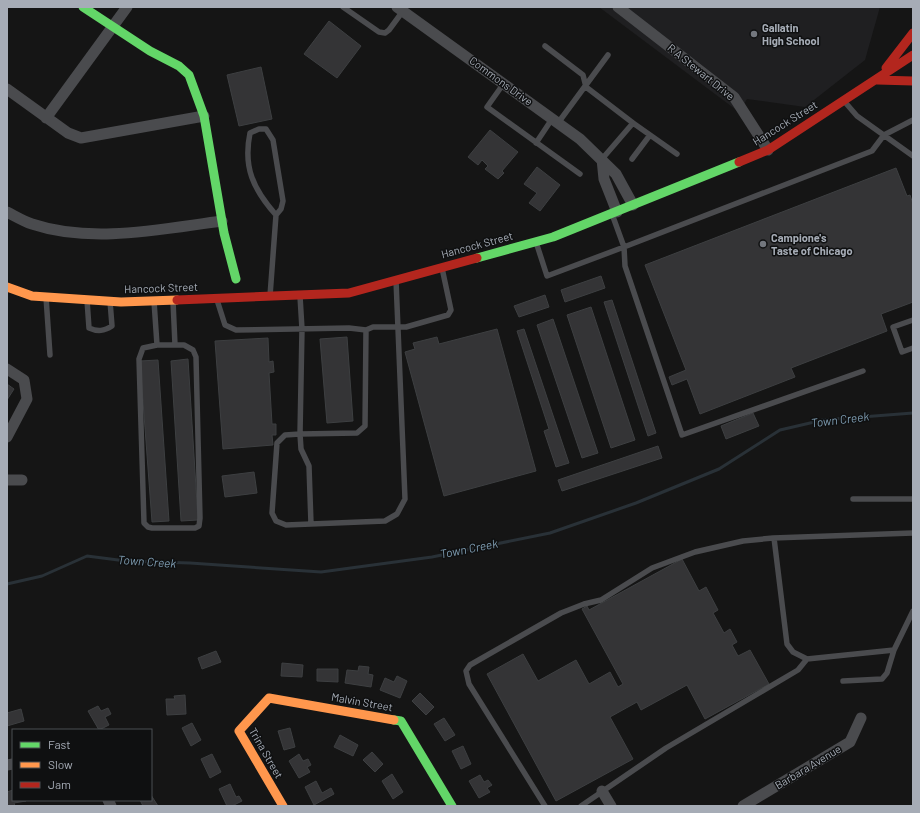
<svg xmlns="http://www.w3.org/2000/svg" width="920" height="813" viewBox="0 0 920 813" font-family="Barlow,sans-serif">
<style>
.built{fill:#1f1f21}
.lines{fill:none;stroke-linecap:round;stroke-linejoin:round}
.stream{stroke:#293137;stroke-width:3}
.building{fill:#343436;stroke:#3d3f41}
.lane{stroke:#4a4b4e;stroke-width:5.5}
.street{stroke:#4a4b4e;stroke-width:11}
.fast{stroke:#63d668;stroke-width:9}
.slow{stroke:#ff974d;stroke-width:9}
.jam{stroke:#b3261e;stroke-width:9}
.poi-dot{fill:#73777e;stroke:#0f1011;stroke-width:1.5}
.labels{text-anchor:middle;stroke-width:3;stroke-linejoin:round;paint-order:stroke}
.poi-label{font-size:11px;font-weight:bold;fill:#a6acb6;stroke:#0f1011;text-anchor:start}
.street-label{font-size:11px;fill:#a6acb6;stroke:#0f1011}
.water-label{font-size:12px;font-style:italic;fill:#7e9cb1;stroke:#0f1011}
</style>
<rect width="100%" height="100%" fill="#151515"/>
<path class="built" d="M 599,7 L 880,7 L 865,60 L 805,107 L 747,99 L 739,112 Z"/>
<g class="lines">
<path class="stream" d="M 7,584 L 42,576 L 87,556 L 126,561 L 190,563 L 321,572 L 432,557 L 550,533 L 636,503 L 719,469 L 780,430 L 823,420 L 913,413"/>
</g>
<path class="building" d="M 329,21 L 361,46 L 337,78 L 304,54 Z
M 261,67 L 272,119 L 239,126 L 227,75 Z
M 490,130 L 518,152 L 502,171 L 504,173 L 498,179 L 485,169 L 488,166 L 482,160 L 478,165 L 468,157 Z
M 537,167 L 560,185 L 540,211 L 529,203 L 537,193 L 524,184 Z
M 896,168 L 907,196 L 910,195 L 913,204 L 913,302 L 881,314 L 887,331 L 791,368 L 795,377 L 700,414 L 687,379 L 672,385 L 669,377 L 686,370 L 645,265 Z
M 601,276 L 605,288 L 565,302 L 561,290 Z
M 545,295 L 549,307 L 519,317 L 514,306 Z
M 612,300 L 656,433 L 648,436 L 604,302 Z
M 591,307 L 635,440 L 611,448 L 567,315 Z
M 553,319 L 598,453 L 582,458 L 537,325 Z
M 497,329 L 536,471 L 444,496 L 405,352 L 415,349 L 413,343 L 437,337 L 439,344 Z
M 524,329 L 569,463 L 556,467 L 544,431 L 549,429 L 517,331 Z
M 347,337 L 353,421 L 327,423 L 320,339 Z
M 268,338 L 269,362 L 273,361 L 274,372 L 269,373 L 272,424 L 276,424 L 276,435 L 272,435 L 273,445 L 223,449 L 215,341 Z
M 188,359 L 198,520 L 181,521 L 171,361 Z
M 158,360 L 169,521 L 152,522 L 140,361 Z
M 7,384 L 14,389 L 7,400 Z
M 753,413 L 759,426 L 726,439 L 721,426 Z
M 658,446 L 662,458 L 562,491 L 558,480 Z
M 254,472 L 257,493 L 225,497 L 222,476 Z
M 682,559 L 699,591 L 706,587 L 718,610 L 713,613 L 724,633 L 730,629 L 737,642 L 732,645 L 738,656 L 750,650 L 769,684 L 705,719 L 687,685 L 641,710 L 637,702 L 610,717 L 633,759 L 556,801 L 487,674 L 523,654 L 538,681 L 576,660 L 589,684 L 610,672 L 618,687 L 623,684 L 582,609 L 587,606 L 589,610 Z
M 216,651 L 221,662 L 202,669 L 198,658 Z
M 282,663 L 303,665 L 302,677 L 281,676 Z
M 359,666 L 369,667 L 368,674 L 373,675 L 371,687 L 345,683 L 347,670 L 358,671 Z
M 317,669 L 338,669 L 338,682 L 317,681 Z
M 397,676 L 407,681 L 400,698 L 380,690 L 385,678 L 394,682 Z
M 420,693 L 434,707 L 426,715 L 412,701 Z
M 185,695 L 186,714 L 167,715 L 166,699 L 175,699 L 174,696 Z
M 98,706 L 101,711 L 108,708 L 111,714 L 105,717 L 109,725 L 99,730 L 88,711 Z
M 21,709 L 24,721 L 7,726 L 7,713 Z
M 444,718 L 455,735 L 445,741 L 434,724 Z
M 192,723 L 201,740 L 191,746 L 182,728 Z
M 290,728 L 295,747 L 284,750 L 278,731 Z
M 340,735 L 358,745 L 353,756 L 334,747 Z
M 463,746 L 471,764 L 461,769 L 452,751 Z
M 372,752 L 383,764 L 375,772 L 363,760 Z
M 212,754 L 221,772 L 210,778 L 201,759 Z
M 299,754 L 303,761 L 308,759 L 311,765 L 307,767 L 310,772 L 299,778 L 289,761 Z
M 392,774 L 403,792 L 393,799 L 382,781 Z
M 480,775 L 484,782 L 488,780 L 492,785 L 487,788 L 490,792 L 479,798 L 469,781 Z
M 316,781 L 322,793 L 331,788 L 334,794 L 314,805 L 305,787 Z
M 230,784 L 236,797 L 239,796 L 242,801 L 232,806 L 227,806 L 219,789 Z
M 13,790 L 13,800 L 26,801 L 14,803 L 15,806 L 7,806 L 7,792 Z
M 151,795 L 158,806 L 143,806 L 140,800 L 151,800 Z"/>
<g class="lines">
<path class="lane" d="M 343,7 L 379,32 L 385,33 L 389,30 L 403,11
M 545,46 L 583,75 L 586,87 L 633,123
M 504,83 L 487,107 L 580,174
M 844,101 L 857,116 L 913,156
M 558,123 L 608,55
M 536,143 L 552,119
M 602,159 L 633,123 L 677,154
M 632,159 L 650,135
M 612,214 L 624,247 L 872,151 L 884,135 L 913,120
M 536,242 L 547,276 L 624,247 L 625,266 L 682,435 L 863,371
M 270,296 L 276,215 C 253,189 243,167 250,133 L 259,129 L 266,129 L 273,140 L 283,201 L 281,209 L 276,215
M 300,296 L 302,329 L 300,434 L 285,435 L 277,443 L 272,513 L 276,521 L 286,525 L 385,521 L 397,514 L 405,499 L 396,280
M 46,297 L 50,355
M 87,300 L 89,328 C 98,332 104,331 112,326 L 110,301
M 217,300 L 225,325 L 236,330 L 349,328 L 366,330 L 373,327 L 406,327 L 448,315 L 451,310 L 442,268
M 154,301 L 157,345
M 173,301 L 175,345
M 913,320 L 893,327 L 902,352 L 913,348
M 157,345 L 184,345 L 193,350 L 196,357 L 200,518 L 199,526 L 195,528 L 152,528 L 148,527 L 144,523 L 139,359 L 143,348 Z
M 853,499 L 913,499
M 311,524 L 309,466 L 301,449 L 300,434 L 357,433 L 365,426 L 366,330
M 774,538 L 787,644 L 793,652 L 807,659
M 843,681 L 882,679 L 887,673 L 894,650
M 545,806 L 469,684 L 466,671 L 470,665 L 561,613 L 584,604 L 601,600 L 652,568 L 695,552 L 743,541 L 773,538 L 913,533
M 581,806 L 666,748 L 798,670 L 807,659 L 894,650 L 913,611"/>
<path class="street" d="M 397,7 L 580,139 L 616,174 L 633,205
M 618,7 L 734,97 L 768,150
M 7,89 L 68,133 L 81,138 L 204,116
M 46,118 L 127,7
M 602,159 L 604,179 L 617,212
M 7,212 C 15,216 23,221 32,224 C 92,244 161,229 222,221
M 7,369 L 24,380 L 27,399 L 7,437
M 7,480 L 22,480
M 7,765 L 13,764
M 602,791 L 611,806
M 108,800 L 111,806
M 743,806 L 850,742 L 861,718"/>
<path class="fast" d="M 83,7 L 150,51 L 179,66 L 189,75 L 204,116 L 224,233 L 236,279
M 477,258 L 553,237 L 739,162
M 394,720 L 401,721 L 452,806"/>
<path class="slow" d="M 7,287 L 32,296 L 121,302 L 177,300
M 283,806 L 239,731 L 269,698 L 394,720"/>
<path class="jam" d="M 886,68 L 913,33
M 877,80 L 913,81
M 739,162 L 768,150 L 913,55
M 177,300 L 349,293 L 477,258"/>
</g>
<g class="poi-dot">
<circle cx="754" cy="34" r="4"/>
<circle cx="763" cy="244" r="4"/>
</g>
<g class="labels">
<g class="poi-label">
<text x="762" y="32">Gallatin<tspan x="762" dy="13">High School</tspan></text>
<text x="771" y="242">Campione's<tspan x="771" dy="13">Taste of Chicago</tspan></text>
</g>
<g class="street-label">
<text transform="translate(701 72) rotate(39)" y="4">R A Stewart Drive</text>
<text transform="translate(501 81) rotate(36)" y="4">Commons Drive</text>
<text transform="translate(785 123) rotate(-32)" y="4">Hancock Street</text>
<text transform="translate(477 245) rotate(-15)" y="4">Hancock Street</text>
<text transform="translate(161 288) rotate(-2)" y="4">Hancock Street</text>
<text transform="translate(362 702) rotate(10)" y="4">Malvin Street</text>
<text transform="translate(266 753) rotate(60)" y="4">Trina Street</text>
<text transform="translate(808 767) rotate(-31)" y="4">Barbara Avenue</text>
</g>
<g class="water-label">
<text transform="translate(840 420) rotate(-7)" y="4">Town Creek</text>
<text transform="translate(469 549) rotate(-11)" y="4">Town Creek</text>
<text transform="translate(147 562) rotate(4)" y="4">Town Creek</text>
</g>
</g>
<rect width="920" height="813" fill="none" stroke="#a6acb6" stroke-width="16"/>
<rect x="12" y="729" width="140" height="72" fill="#0f1011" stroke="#4b4e53"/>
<rect x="20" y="742" width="20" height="6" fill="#63d668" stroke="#4b4e53"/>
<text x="48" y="749" font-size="12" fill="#a6acb6">Fast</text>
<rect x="20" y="762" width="20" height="6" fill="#ff974d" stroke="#4b4e53"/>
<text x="48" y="769" font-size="12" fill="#a6acb6">Slow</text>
<rect x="20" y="782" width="20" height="6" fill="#b3261e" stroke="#4b4e53"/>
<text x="48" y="789" font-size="12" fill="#a6acb6">Jam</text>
</svg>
